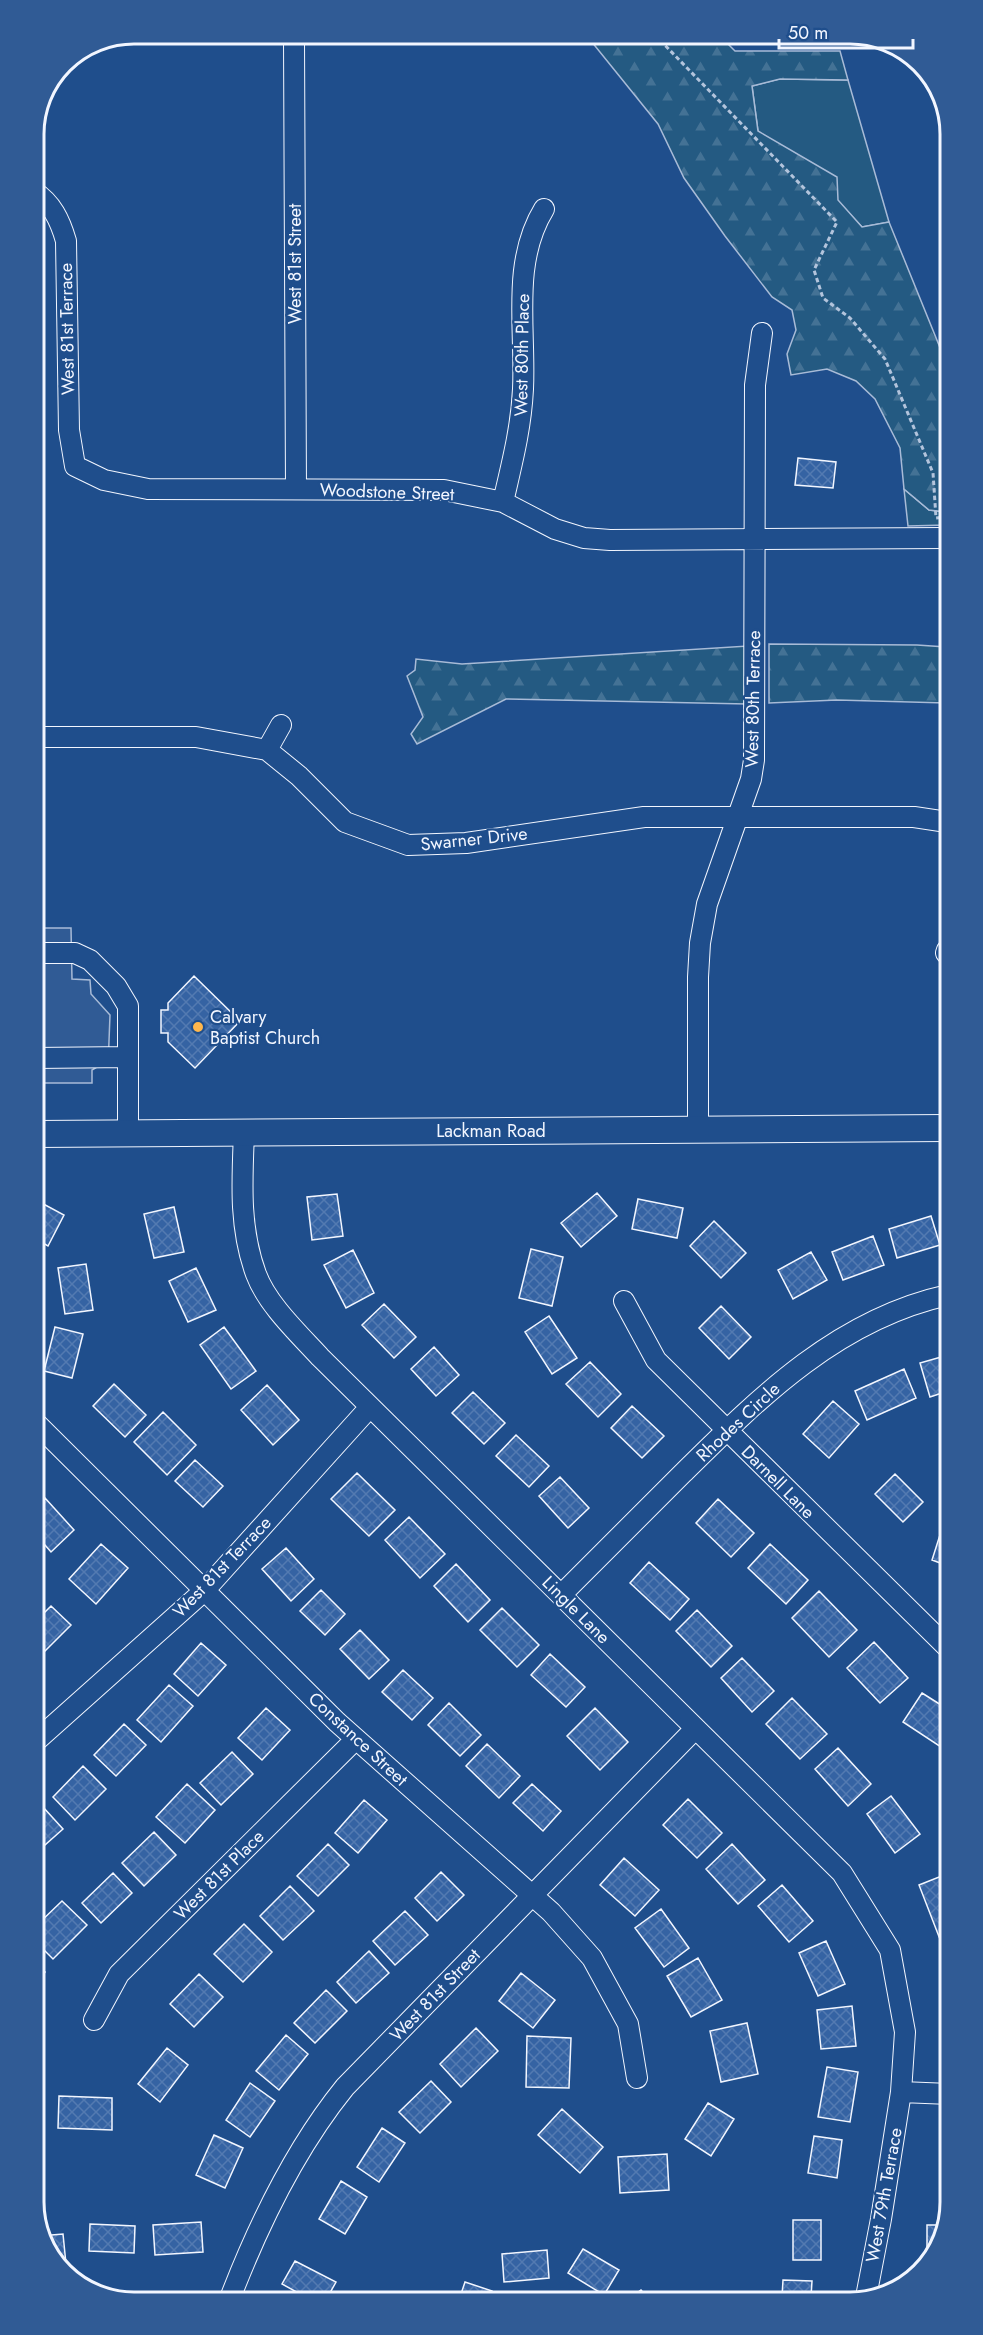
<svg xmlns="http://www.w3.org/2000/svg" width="983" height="2335" viewBox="0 0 983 2335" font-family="Jost,sans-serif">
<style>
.green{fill:#245a82;stroke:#a8bbd7;stroke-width:1.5}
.forest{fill:url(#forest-firs);stroke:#a8bbd7;stroke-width:1.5}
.parking{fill:#305b95;stroke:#a8bbd7;stroke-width:1.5}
.building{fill:url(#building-cross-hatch);stroke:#f2f6ff;stroke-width:1.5}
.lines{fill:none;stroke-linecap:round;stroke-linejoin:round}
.minor-casing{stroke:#f2f6ff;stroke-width:22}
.major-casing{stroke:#f2f6ff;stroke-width:28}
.path{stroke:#b3c4dc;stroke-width:3;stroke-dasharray:4.5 3;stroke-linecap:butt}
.minor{stroke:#1f4e8c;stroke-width:20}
.major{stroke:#1f4e8c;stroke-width:26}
.poi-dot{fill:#ffb74d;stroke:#1f4e8c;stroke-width:2}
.labels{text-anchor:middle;stroke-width:4.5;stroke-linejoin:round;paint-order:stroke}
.street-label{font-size:18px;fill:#f2f6ff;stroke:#1f4e8c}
.poi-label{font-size:18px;fill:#f2f6ff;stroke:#1f4e8c;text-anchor:start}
.rim{fill:none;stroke:#f2f6ff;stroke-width:3}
</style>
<defs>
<pattern id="forest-firs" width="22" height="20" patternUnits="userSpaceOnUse" patternTransform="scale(1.5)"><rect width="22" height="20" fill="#245a82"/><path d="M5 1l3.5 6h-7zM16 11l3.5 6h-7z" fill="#447295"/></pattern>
<pattern id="building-cross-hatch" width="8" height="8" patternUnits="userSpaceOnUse" patternTransform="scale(1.5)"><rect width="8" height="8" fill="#3563a3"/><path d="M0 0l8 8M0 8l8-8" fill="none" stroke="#537ab1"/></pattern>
</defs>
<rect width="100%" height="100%" fill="#1f4e8c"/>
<path class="green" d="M 779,79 L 848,80 L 889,222 L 862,227 L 837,200 L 758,131 L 752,86 Z
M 904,489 L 929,510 L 946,512 L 946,525 L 908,526 Z"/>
<path class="forest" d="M 719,35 L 735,51 L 840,51 L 848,80 L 780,79 L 752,86 L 758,131 L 837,177 L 838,200 L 862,227 L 889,222 L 945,360 L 946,512 L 929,510 L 904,489 L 900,448 L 875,399 L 856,381 L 827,369 L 791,375 L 787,354 L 796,330 L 792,310 L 772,297 L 725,236 L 684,178 L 658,124 L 587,36 Z
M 769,644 L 917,645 L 946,647 L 946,703 L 837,700 L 769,703 Z
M 748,646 L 747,704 L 506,699 L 417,744 L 411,734 L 423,717 L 407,676 L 415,670 L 416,659 L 462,664 Z"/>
<path class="parking" d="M 35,928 L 71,928 L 72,979 L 90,980 L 91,994 L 110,1015 L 108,1067 L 97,1067 L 92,1070 L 92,1083 L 35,1083 Z"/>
<path class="building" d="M 798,458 L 836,462 L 833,488 L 795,485 Z
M 194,976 L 240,1021 L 195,1068 L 168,1042 L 168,1033 L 161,1033 L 161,1010 L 168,1010 L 168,1003 Z
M 597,1193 L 617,1216 L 581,1247 L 561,1223 Z
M 337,1194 L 343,1236 L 312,1240 L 307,1197 Z
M 638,1199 L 683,1208 L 677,1238 L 632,1229 Z
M 36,1200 L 64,1215 L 48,1246 L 36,1239 Z
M 174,1207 L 184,1252 L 154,1258 L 144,1214 Z
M 931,1216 L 940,1245 L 897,1258 L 889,1229 Z
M 714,1221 L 746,1253 L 721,1278 L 690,1246 Z
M 873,1236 L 884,1265 L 843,1280 L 832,1252 Z
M 531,1249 L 563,1257 L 552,1306 L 519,1298 Z
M 353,1250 L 374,1293 L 346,1308 L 324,1265 Z
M 811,1252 L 827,1280 L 793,1299 L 778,1270 Z
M 86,1264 L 93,1310 L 65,1314 L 58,1268 Z
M 196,1268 L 216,1310 L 188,1322 L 169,1281 Z
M 384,1304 L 416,1337 L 394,1358 L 362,1325 Z
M 721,1306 L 751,1337 L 729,1359 L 699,1328 Z
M 549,1316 L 577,1358 L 552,1374 L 525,1332 Z
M 55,1327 L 83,1334 L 72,1378 L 44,1371 Z
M 224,1327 L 256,1371 L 231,1389 L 200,1345 Z
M 434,1347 L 459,1375 L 436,1396 L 411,1369 Z
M 948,1355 L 948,1391 L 930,1397 L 920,1363 Z
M 590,1362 L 621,1394 L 598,1417 L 566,1384 Z
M 904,1369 L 916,1398 L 867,1420 L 855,1391 Z
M 114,1384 L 146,1415 L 125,1437 L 93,1406 Z
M 267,1385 L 299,1420 L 273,1445 L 241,1410 Z
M 473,1392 L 505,1423 L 484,1444 L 452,1413 Z
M 833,1401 L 859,1424 L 829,1458 L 803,1434 Z
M 632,1406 L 664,1436 L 642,1458 L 611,1428 Z
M 163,1412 L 196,1445 L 167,1475 L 134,1442 Z
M 516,1435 L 549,1466 L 529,1487 L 496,1456 Z
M 195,1460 L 223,1486 L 203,1507 L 175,1481 Z
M 357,1473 L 395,1510 L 369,1536 L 331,1499 Z
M 895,1474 L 923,1502 L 903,1522 L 875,1494 Z
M 560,1477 L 589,1508 L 568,1528 L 539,1496 Z
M 45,1498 L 74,1530 L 51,1552 L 37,1536 L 36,1506 Z
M 718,1499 L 754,1533 L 731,1557 L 696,1523 Z
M 409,1517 L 445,1554 L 420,1578 L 385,1540 Z
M 940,1535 L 948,1537 L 948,1566 L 932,1560 Z
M 101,1544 L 128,1568 L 96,1604 L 69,1579 Z
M 770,1544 L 808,1580 L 786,1604 L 748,1568 Z
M 286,1548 L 314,1579 L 291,1601 L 262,1569 Z
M 649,1562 L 689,1599 L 670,1620 L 630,1583 Z
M 456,1564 L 490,1600 L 468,1622 L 434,1586 Z
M 321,1590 L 345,1614 L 325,1635 L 300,1611 Z
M 819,1591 L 857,1630 L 829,1657 L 792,1618 Z
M 51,1606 L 71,1625 L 40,1656 L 37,1653 L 37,1620 Z
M 502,1608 L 539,1645 L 517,1667 L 480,1630 Z
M 697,1610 L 732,1646 L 711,1667 L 676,1631 Z
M 360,1630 L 389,1660 L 369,1679 L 340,1649 Z
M 874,1642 L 908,1678 L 880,1703 L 847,1668 Z
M 201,1643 L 226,1665 L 198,1696 L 174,1674 Z
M 550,1654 L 585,1687 L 566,1707 L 531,1675 Z
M 742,1658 L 774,1691 L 752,1712 L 721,1678 Z
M 403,1670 L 433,1698 L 412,1720 L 382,1692 Z
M 169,1685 L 193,1706 L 161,1742 L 137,1720 Z
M 922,1693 L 949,1710 L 949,1748 L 947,1751 L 903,1722 Z
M 792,1698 L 827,1734 L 800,1759 L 766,1724 Z
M 449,1703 L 481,1735 L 460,1756 L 428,1725 Z
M 266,1708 L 290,1730 L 262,1760 L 238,1738 Z
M 595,1708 L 628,1742 L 600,1770 L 567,1736 Z
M 124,1724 L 146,1745 L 116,1776 L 94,1755 Z
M 487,1744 L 520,1776 L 499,1798 L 466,1766 Z
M 838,1748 L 871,1784 L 848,1806 L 815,1769 Z
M 232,1752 L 253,1774 L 221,1805 L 200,1783 Z
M 83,1766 L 106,1789 L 75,1820 L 53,1797 Z
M 187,1784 L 215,1810 L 185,1843 L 156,1817 Z
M 532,1784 L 561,1811 L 543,1831 L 513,1803 Z
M 891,1796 L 920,1834 L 895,1853 L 867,1814 Z
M 688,1799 L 722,1833 L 697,1858 L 663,1825 Z
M 364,1800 L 387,1820 L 358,1853 L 335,1833 Z
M 43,1807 L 63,1829 L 37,1852 L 37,1812 Z
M 154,1832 L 176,1855 L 144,1886 L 122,1863 Z
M 328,1844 L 349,1865 L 318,1896 L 297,1876 Z
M 732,1844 L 765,1880 L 738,1904 L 706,1869 Z
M 624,1858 L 659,1890 L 635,1916 L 600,1885 Z
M 441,1872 L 464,1895 L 437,1921 L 415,1898 Z
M 113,1873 L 132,1893 L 101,1923 L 82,1903 Z
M 949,1873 L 949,1944 L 943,1947 L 919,1885 Z
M 782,1885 L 813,1921 L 789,1942 L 758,1906 Z
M 290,1886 L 314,1911 L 283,1940 L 260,1916 Z
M 62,1901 L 87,1925 L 53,1959 L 38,1944 L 37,1925 Z
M 661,1909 L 689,1948 L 664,1967 L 635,1928 Z
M 405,1911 L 428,1935 L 395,1965 L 373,1941 Z
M 244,1924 L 272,1952 L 243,1982 L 214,1954 Z
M 826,1941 L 845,1984 L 818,1996 L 799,1953 Z
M 369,1951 L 389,1973 L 356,2003 L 337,1982 Z
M 698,1958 L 722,2000 L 691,2017 L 667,1976 Z
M 38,1968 L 45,1972 L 38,1984 Z
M 521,1973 L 555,2000 L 533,2028 L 499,2001 Z
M 199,1974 L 223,1997 L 194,2027 L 170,2004 Z
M 326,1990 L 347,2011 L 315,2043 L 294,2023 Z
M 852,2006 L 856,2046 L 821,2049 L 817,2010 Z
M 747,2023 L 758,2074 L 721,2082 L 710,2031 Z
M 476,2028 L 498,2051 L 461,2087 L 440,2064 Z
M 286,2035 L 308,2054 L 279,2090 L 256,2071 Z
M 527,2036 L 571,2038 L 569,2088 L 526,2087 Z
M 167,2048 L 188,2065 L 160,2102 L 138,2084 Z
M 827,2067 L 858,2072 L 850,2122 L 818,2117 Z
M 431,2081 L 451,2102 L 420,2133 L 399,2112 Z
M 250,2083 L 275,2101 L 250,2137 L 226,2120 Z
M 59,2096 L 112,2098 L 112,2130 L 58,2128 Z
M 708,2103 L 734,2119 L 711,2156 L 685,2139 Z
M 562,2109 L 603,2147 L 580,2173 L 538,2135 Z
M 382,2128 L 405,2143 L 379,2182 L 357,2167 Z
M 214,2135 L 243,2148 L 225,2188 L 196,2175 Z
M 814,2136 L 842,2140 L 837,2178 L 808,2173 Z
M 942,2147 L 950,2147 L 950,2179 L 942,2179 Z
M 667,2154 L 669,2190 L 620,2193 L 618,2157 Z
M 341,2181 L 367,2197 L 345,2234 L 319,2219 Z
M 793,2220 L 821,2220 L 821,2260 L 793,2260 Z
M 201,2222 L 203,2252 L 155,2255 L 153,2225 Z
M 90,2224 L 135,2226 L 134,2253 L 89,2251 Z
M 927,2225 L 942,2225 L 930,2263 L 927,2265 Z
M 63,2234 L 66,2264 L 60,2264 L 40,2236 Z
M 583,2249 L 619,2270 L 604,2295 L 568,2273 Z
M 547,2250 L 549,2278 L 504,2282 L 502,2254 Z
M 295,2261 L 336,2282 L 326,2300 L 313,2301 L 282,2284 Z
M 783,2280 L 812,2281 L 811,2297 L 782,2297 Z
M 465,2282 L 492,2291 L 490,2299 L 459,2300 Z
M 641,2290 L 648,2298 L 630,2298 Z"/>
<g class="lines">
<defs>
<path id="minor" d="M 294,39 L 296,489
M 33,191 C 52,203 60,220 66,241 L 69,430 L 75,466 L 104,480 L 148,489 L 444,490 L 503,502 L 555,529 L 584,538 L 610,540 L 946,538
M 503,502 C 512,463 521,429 523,389 C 526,329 511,263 544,209
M 35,737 L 196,737 L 267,750 L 299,776 L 345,822 L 408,845 L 466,843 L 644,817 L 914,817 L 947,822
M 267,750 L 281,725
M 35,953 L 75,953 L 90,960 L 116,986 L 128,1006 L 128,1134
M 946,953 L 947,950
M 35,1058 L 128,1057
M 698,1130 L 698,977 L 700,943 L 707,904 L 751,779 L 754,760 L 755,385 L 762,333
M 244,1133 C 242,1181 239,1228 256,1274 C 267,1304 298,1333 320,1357 L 842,1873 L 890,1950 L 905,2032 L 901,2092 L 881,2219 L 866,2297
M 624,1301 L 656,1360 L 949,1649
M 36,1423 L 337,1722 L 551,1912 L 592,1958 L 628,2024 L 637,2078
M 561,1595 C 601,1555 642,1514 683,1473 C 760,1397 838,1319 948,1295
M 37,1740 L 204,1591 L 370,1407
M 94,2020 L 119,1974 L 356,1739
M 901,2092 L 950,2094
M 229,2301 C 258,2225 294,2150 345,2087 L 695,1729"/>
<path id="major" d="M 36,1134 L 947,1128"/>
</defs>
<use href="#minor" class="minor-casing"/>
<use href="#major" class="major-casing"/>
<path class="path" d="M 655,35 L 837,222 L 814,270 L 823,298 L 850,318 L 885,359 L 933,473 L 936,518 L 946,517"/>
<use href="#minor" class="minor"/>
<use href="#major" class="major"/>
</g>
<circle class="poi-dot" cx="198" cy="1027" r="6"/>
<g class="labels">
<g class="street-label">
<text transform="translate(295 264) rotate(-90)" y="6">West 81st Street</text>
<text transform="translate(67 329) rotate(-91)" y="6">West 81st Terrace</text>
<text transform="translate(522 355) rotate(-89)" y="6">West 80th Place</text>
<text transform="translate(387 492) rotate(2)" y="6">Woodstone Street</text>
<text transform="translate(753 699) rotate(-89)" y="6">West 80th Terrace</text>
<text transform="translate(474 839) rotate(-6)" y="6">Swarner Drive</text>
<text x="491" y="1137">Lackman Road</text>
<text transform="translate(738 1422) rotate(-43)" y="6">Rhodes Circle</text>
<text transform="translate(778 1482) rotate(45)" y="6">Darnell Lane</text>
<text transform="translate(222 1567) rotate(-46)" y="6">West 81st Terrace</text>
<text transform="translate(576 1610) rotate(45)" y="6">Lingle Lane</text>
<text transform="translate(358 1739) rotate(43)" y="6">Constance Street</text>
<text transform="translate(219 1875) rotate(-45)" y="6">West 81st Place</text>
<text transform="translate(435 1995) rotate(-46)" y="6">West 81st Street</text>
<text transform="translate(884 2195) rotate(-80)" y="6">West 79th Terrace</text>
</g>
<g class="poi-label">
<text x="210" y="1023">Calvary<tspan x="210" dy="21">Baptist Church</tspan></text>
</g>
</g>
<path d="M0 0H983V2335H0ZM134 44H850A90 90 0 0 1 940 134V2202A90 90 0 0 1 850 2292H134A90 90 0 0 1 44 2202V134A90 90 0 0 1 134 44Z" fill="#305b95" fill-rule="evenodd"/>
<path class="rim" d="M134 44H850A90 90 0 0 1 940 134V2202A90 90 0 0 1 850 2292H134A90 90 0 0 1 44 2202V134A90 90 0 0 1 134 44Z"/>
<path d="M779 39v9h134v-9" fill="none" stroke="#f2f6ff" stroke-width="3"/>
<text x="788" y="39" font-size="18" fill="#f2f6ff" stroke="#1f4e8c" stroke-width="4.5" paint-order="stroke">50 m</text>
</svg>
